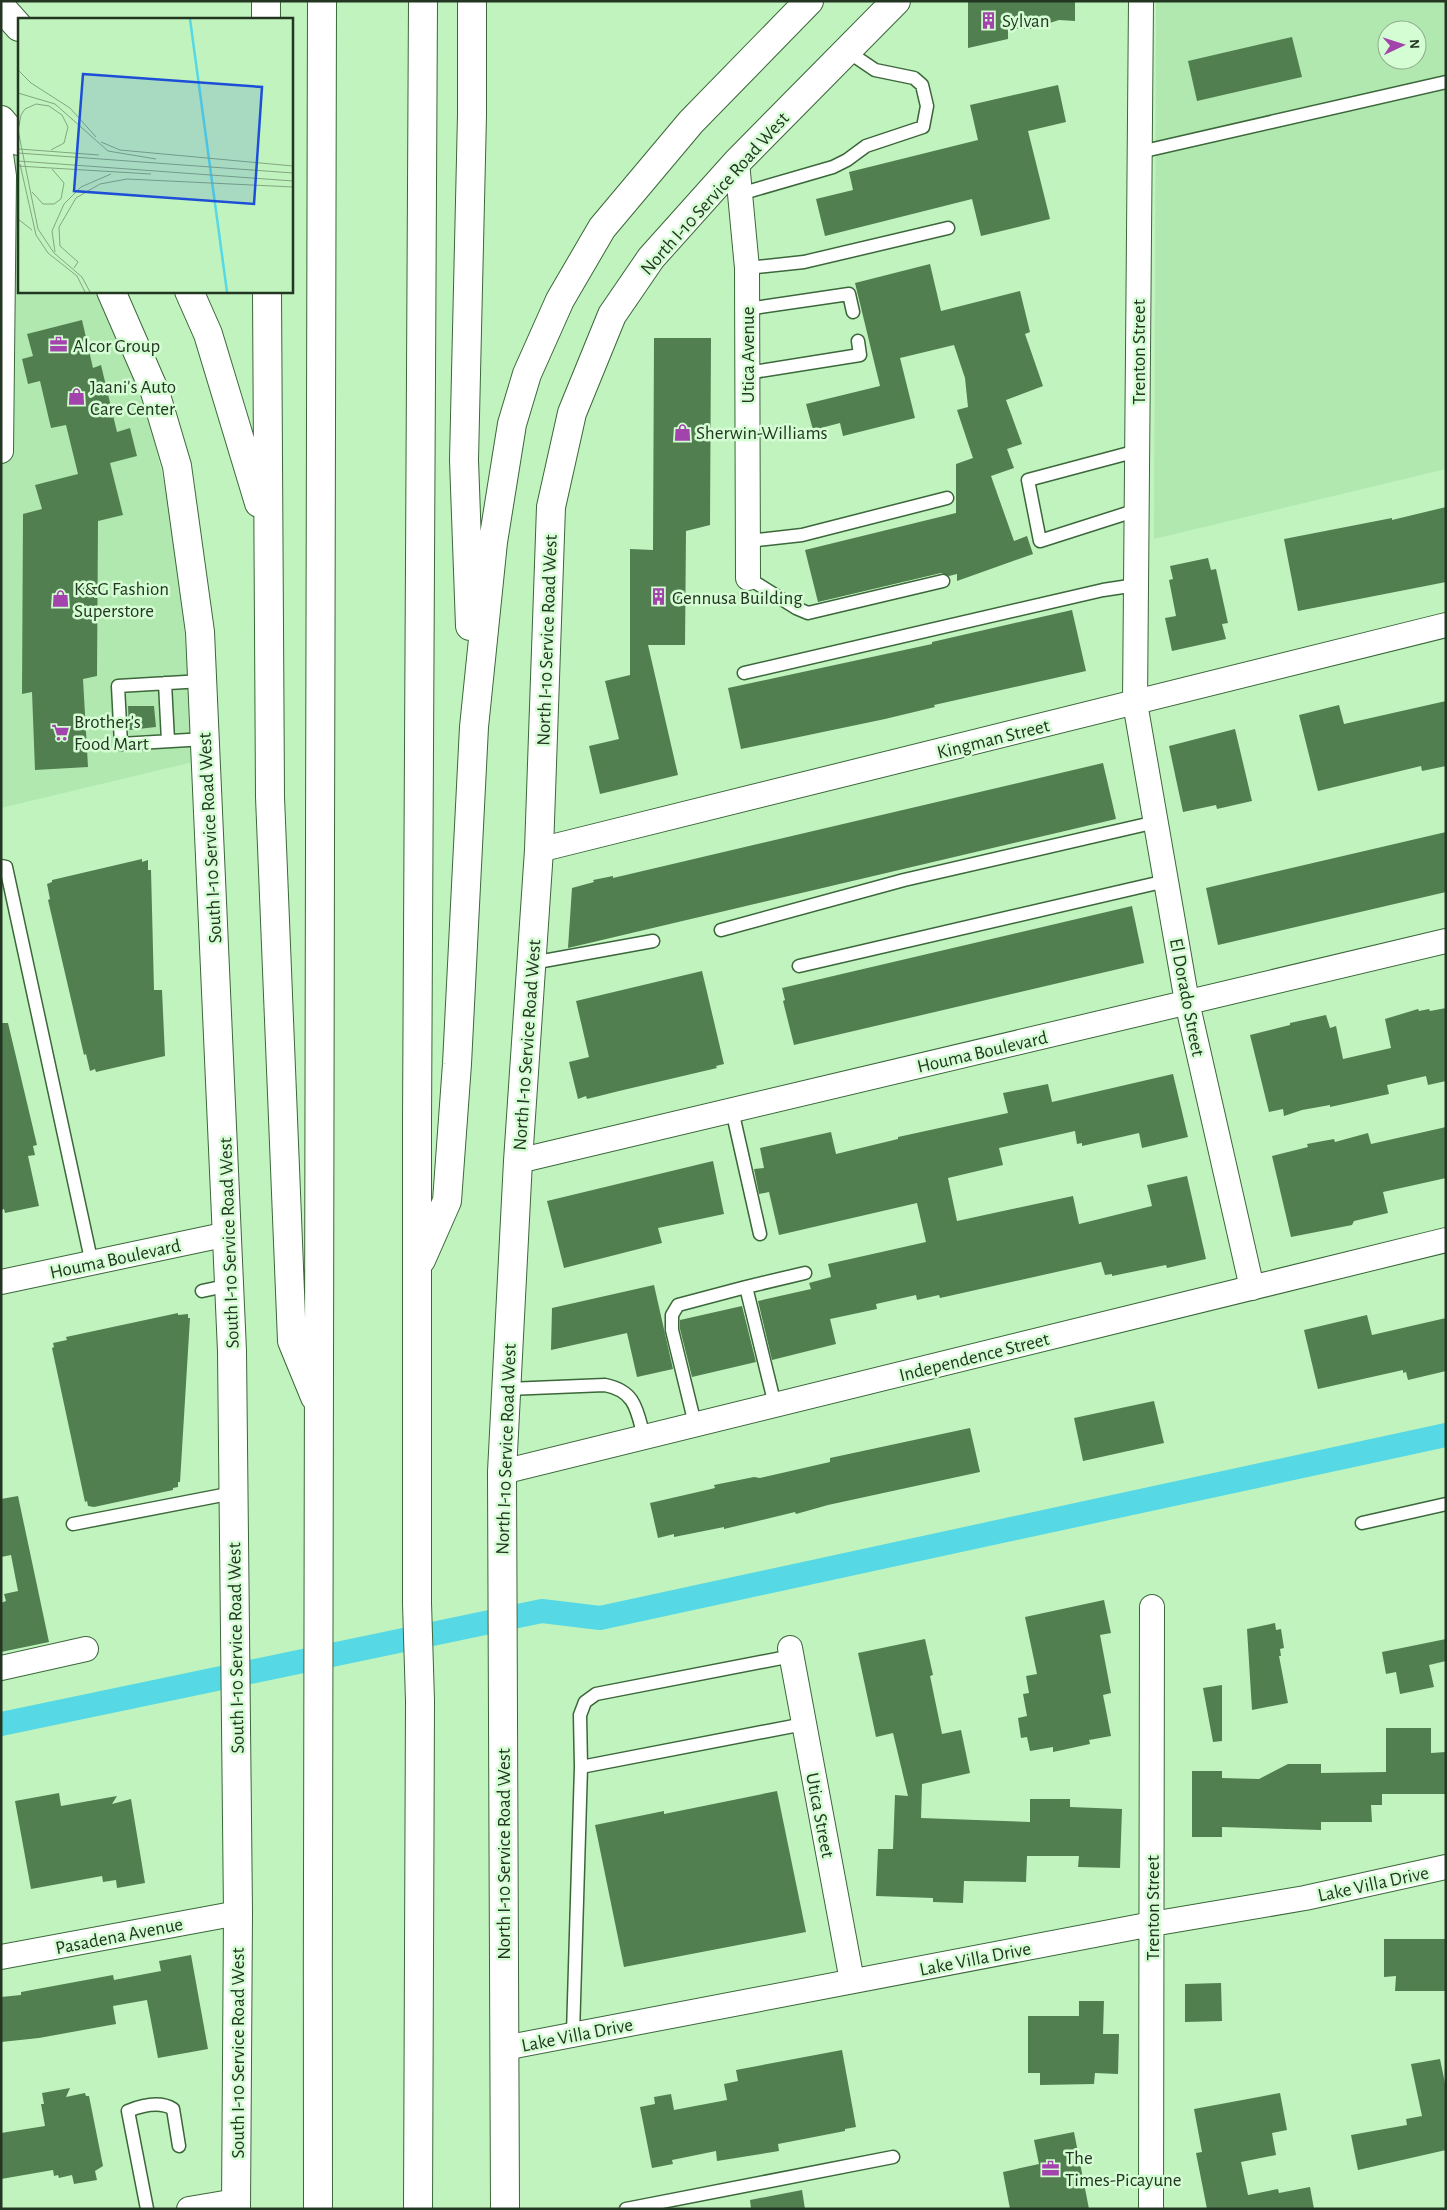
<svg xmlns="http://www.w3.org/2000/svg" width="1447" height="2210" viewBox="0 0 1447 2210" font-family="'Alegreya Sans',sans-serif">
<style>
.built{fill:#b1e8af;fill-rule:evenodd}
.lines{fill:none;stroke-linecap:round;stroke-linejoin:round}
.canal{stroke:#56d9e5;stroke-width:24}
.building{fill:#517f50}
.lane-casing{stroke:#3b673a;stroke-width:15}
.street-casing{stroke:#3b673a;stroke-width:26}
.secondary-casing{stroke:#3b673a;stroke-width:30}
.highway-casing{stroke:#3b673a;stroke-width:30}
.lane{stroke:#fff;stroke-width:12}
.street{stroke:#fff;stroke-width:24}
.secondary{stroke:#fff;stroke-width:28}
.highway{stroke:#fff;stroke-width:28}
.labels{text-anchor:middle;stroke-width:5;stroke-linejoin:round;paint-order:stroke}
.poi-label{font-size:19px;fill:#233622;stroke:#d5fdd3;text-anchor:start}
.street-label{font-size:19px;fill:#233622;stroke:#d5fdd3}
.inset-river{fill:none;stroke:#56d9e5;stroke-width:2.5}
.inset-road{fill:none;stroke:#82a780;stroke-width:1}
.view{fill:#1d4ed8;fill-opacity:0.15;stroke:#1d4ed8;stroke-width:2.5}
.inset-edge{fill:none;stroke:#233622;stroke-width:2.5}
</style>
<rect width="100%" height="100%" fill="#c1f3be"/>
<path class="built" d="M 1156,1 L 1446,1 L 1446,469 L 1154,539 ZM 1387,30 L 1417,30 L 1417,60 L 1387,60 Z
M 1,136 L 19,160 L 19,291 L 101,291 L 129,357 L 151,427 L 172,517 L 181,582 L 193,762 L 1,808 Z"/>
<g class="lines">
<path class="canal" d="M 1,1724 L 542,1611 L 600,1618 L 1446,1435"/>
</g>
<path class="building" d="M 968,1 L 1075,1 L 1075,21 L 1059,20 L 1031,29 L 1008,29 L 1008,39 L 968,48 Z
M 1292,37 L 1302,77 L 1197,101 L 1188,61 Z
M 1058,85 L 1066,122 L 1028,131 L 1050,219 L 981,236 L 972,199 L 825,236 L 816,199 L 853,190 L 849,172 L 978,140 L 970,105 Z
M 930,264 L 941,311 L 1020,291 L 1030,332 L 1025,334 L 1043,386 L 1006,400 L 1022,444 L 1007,449 L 1014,468 L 991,476 L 1014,541 L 1027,536 L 1033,554 L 957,581 L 957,574 L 949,576 L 941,573 L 818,602 L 805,550 L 956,513 L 956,464 L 973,458 L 957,410 L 968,407 L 965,378 L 954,345 L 900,358 L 915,418 L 843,436 L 840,423 L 813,430 L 806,404 L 880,386 L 855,283 Z
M 82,320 L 93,368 L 101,365 L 117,432 L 130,428 L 137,456 L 110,463 L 123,515 L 98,521 L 97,676 L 83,679 L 88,767 L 35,770 L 32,692 L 22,694 L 23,514 L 42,509 L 35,485 L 78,474 L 66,425 L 51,428 L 40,381 L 28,384 L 22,359 L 33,356 L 27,334 Z
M 654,338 L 711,338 L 710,525 L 686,531 L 685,645 L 648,645 L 678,775 L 600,794 L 589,746 L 619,739 L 605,681 L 630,675 L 630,549 L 653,550 Z
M 1446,507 L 1446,582 L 1298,611 L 1284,539 L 1392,518 L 1392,520 Z
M 1208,558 L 1211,570 L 1216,569 L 1228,623 L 1222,624 L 1226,639 L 1172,651 L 1165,618 L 1176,616 L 1169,580 L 1173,579 L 1170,566 Z
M 1072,610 L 1086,671 L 934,705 L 935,707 L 885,719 L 741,749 L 728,688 L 932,644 L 932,642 Z
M 1446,701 L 1446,766 L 1422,771 L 1421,766 L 1318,791 L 1299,715 L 1339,705 L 1344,724 Z
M 128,706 L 154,706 L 156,727 L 129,730 Z
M 1235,729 L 1252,801 L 1217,809 L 1216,805 L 1183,812 L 1169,746 Z
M 1103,763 L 1116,819 L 568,948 L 572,888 L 594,882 L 593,880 L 613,876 L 613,878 Z
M 1446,832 L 1446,892 L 1218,945 L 1206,888 Z
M 142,859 L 142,862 L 148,860 L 148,870 L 151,870 L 154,990 L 162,990 L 165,1056 L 96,1072 L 95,1069 L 90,1071 L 86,1054 L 84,1055 L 48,900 L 50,899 L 47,884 L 52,882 L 52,880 Z
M 1132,906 L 1144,963 L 794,1045 L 783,1001 L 785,1000 L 782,988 Z
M 702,971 L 724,1064 L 716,1066 L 717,1068 L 619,1091 L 587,1099 L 586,1096 L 578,1099 L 569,1062 L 589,1057 L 576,1001 Z
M 1446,1008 L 1446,1081 L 1428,1085 L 1426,1076 L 1387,1085 L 1389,1094 L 1330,1107 L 1330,1105 L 1302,1110 L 1284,1116 L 1283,1109 L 1269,1112 L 1250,1035 L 1290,1025 L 1290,1023 L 1326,1015 L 1330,1028 L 1336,1026 L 1343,1059 L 1391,1048 L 1385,1019 L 1418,1009 L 1419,1011 L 1429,1009 L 1430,1011 Z
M 1,1023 L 8,1023 L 37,1145 L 33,1146 L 35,1155 L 28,1156 L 39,1206 L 5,1213 L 4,1209 L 1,1210 Z
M 1173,1074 L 1188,1137 L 1142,1148 L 1139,1133 L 1082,1146 L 1082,1143 L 1077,1144 L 1075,1131 L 999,1148 L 1003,1165 L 948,1178 L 957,1221 L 1073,1196 L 1079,1224 L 1152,1206 L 1147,1185 L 1187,1176 L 1206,1259 L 1167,1268 L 1166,1265 L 1112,1276 L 1112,1274 L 1105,1275 L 1101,1262 L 940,1298 L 939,1295 L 917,1300 L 916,1295 L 876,1304 L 877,1309 L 830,1319 L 836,1344 L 772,1360 L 758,1301 L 811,1289 L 809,1283 L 831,1277 L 828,1264 L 926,1242 L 917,1203 L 779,1235 L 769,1192 L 759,1194 L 754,1169 L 764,1168 L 760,1148 L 831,1132 L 836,1154 L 898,1139 L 898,1137 L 1008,1113 L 1003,1093 L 1048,1084 L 1052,1102 Z
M 1446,1127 L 1446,1178 L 1383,1192 L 1388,1213 L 1354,1221 L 1352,1225 L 1291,1237 L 1272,1156 L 1308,1147 L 1307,1144 L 1334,1139 L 1335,1142 L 1368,1133 L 1371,1144 Z
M 713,1161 L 724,1214 L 658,1228 L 662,1243 L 564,1268 L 547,1201 Z
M 654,1285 L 673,1369 L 637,1377 L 627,1333 L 551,1350 L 552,1308 Z
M 742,1306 L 756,1362 L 692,1377 L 680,1329 L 680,1320 Z
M 178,1313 L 178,1315 L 188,1314 L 188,1318 L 190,1318 L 180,1482 L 178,1482 L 178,1487 L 173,1488 L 173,1490 L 94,1507 L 88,1506 L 87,1501 L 85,1502 L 52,1348 L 54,1347 L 53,1343 L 67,1340 L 66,1337 Z
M 1367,1315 L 1372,1335 L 1446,1318 L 1446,1371 L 1408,1380 L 1406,1372 L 1403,1373 L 1403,1370 L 1318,1389 L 1304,1330 Z
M 1154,1401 L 1164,1443 L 1083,1461 L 1074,1418 Z
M 970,1428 L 980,1472 L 828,1505 L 796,1514 L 795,1512 L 724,1529 L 724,1527 L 674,1537 L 674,1534 L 658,1538 L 650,1503 L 711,1489 L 715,1488 L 714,1485 L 754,1477 L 760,1478 L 830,1462 L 830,1458 Z
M 18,1496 L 49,1642 L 1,1652 L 1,1603 L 6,1601 L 4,1594 L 18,1591 L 11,1555 L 1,1557 L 1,1499 Z
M 1104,1600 L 1111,1633 L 1100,1635 L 1111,1693 L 1103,1695 L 1111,1736 L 1089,1740 L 1090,1744 L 1053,1752 L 1053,1747 L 1030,1751 L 1027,1737 L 1021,1738 L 1018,1718 L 1027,1716 L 1023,1694 L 1029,1693 L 1026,1676 L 1037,1674 L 1025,1617 Z
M 1275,1623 L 1276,1630 L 1281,1629 L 1284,1648 L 1280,1649 L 1281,1656 L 1279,1656 L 1288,1703 L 1252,1710 L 1247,1629 Z
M 925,1639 L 933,1675 L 930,1676 L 942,1734 L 961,1730 L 970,1773 L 922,1784 L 921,1818 L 1030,1822 L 1030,1799 L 1070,1799 L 1070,1807 L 1122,1809 L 1120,1868 L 1078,1867 L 1079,1856 L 1027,1856 L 1026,1882 L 964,1881 L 963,1903 L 933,1902 L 933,1898 L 876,1896 L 878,1849 L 893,1849 L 895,1795 L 908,1796 L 893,1733 L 876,1737 L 858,1653 Z
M 1446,1639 L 1446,1661 L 1429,1665 L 1434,1687 L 1400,1694 L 1396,1672 L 1386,1674 L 1382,1652 Z
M 1222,1685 L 1222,1741 L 1213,1742 L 1203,1688 Z
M 1386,1728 L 1431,1728 L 1431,1753 L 1446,1752 L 1446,1794 L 1382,1794 L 1382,1805 L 1371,1805 L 1372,1822 L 1321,1822 L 1321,1830 L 1222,1827 L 1222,1837 L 1192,1837 L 1192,1771 L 1222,1771 L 1222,1778 L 1259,1779 L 1288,1764 L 1321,1764 L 1321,1773 L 1386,1772 Z
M 777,1791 L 806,1932 L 624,1967 L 595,1825 L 664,1811 L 664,1814 Z
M 59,1793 L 61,1806 L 117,1796 L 112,1804 L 131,1799 L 145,1883 L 117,1888 L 116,1880 L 103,1882 L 102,1876 L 31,1889 L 15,1801 Z
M 1384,1939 L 1446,1939 L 1446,1991 L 1395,1991 L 1396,1976 L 1384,1977 Z
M 191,1955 L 208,2049 L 158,2058 L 147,2000 L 113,2006 L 116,2024 L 39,2038 L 1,2042 L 1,1997 L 21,1995 L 21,1992 L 113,1975 L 114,1980 L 161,1971 L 159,1961 Z
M 1221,1983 L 1222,2021 L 1185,2022 L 1185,1984 Z
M 1079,2001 L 1104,2001 L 1103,2034 L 1119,2034 L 1118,2074 L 1095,2073 L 1094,2084 L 1040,2085 L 1040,2073 L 1028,2073 L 1028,2016 L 1079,2016 Z
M 842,2050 L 856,2127 L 845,2129 L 845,2131 L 778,2144 L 779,2151 L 717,2161 L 716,2151 L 672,2160 L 673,2164 L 652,2168 L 640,2107 L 655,2104 L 654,2097 L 671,2094 L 674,2110 L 727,2100 L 724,2084 L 738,2081 L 736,2070 Z
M 1440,2059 L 1446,2088 L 1446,2150 L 1358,2170 L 1351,2135 L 1407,2125 L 1406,2119 L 1422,2116 L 1411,2064 Z
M 70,2088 L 66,2097 L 85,2093 L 86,2096 L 89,2096 L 103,2166 L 95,2171 L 97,2180 L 74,2184 L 72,2175 L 59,2178 L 58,2175 L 54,2176 L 53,2170 L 1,2179 L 1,2133 L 45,2126 L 41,2104 L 44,2104 L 42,2093 Z
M 1280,2093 L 1287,2130 L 1272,2133 L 1276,2155 L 1241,2162 L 1248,2195 L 1278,2189 L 1279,2193 L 1310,2187 L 1314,2209 L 1207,2209 L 1196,2153 L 1202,2152 L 1194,2109 Z
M 1074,2132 L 1089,2209 L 1010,2209 L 1003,2172 L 1039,2164 L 1034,2140 Z
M 802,2190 L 805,2209 L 751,2209 L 750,2200 Z"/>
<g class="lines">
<defs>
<path id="lane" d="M 1140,152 L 1446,82
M 740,194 L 833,167 L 847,160 L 866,146 L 923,127 L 927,106 L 922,85 L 914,78 L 875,70 L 847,51
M 747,268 L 804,262 L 948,228
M 747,309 L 849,294 L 853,312
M 747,373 L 860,355 L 858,341
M 1137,510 L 1040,541 L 1028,480 L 1137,451
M 748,541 L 802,535 L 947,498
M 748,578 L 796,608 L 808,613 L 943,581
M 744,673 L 1103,590 L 1136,585
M 202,681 L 118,686 L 121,744 L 205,739
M 165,683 L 168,741
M 1,866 L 6,867 L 92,1264
M 721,930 L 904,880 L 1156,822
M 532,963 L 653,941
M 799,966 L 1166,881
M 732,1110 L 760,1234
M 746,1287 L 805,1273
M 202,1291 L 230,1285
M 506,1389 L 605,1385 C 636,1391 637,1411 644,1437
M 695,1424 L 672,1330 L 672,1315 L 678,1305 L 746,1287 L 775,1405
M 1362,1523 L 1446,1504
M 73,1524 L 233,1493
M 581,1767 L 804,1724
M 573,2034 L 581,1767 L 580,1715 L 585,1702 L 596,1694 L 792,1656
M 147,2209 L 128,2111 C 143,2105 160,2101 173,2109 L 179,2146
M 626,2209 L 893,2157"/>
<path id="street" d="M 1141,1 L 1135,703 L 1187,1002 L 1252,1288
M 1,154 L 4,176 L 1,451
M 737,162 L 747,268 L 748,578
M 539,850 L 1446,625
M 518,1161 L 1446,941
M 1,1282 L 228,1234
M 502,1472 L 1446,1240
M 790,1648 L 852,1981
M 1,1668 L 86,1649
M 1,1957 L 238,1913
M 504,2048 L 1152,1924 L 1305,1898 L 1446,1867
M 189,2209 L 236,2201
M 1151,2209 L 1152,1607"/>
<path id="secondary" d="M 1,120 L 19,141
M 111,291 L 155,392 L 177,466 L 200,632 L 232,1351 L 238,1913 L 236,2209
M 505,2209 L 502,1472 L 518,1161 L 539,850 L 551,507 L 572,413 L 612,315 L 651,258 L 737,162 L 896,1"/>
<path id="highway" d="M 266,1 L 266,19
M 1,7 L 19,27
M 189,291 L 208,334 L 259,503
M 267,291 L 270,797 L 292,1341 L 315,1397
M 470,626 L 464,460 L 472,115 L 472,1
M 421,1260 L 447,1201 L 457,1064 L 474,727 L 493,542 L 512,424 L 527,374 L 560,300 L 602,228 L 691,122 L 809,1
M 318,2209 C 317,1473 321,737 322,1
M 418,2209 L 420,1701 L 417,1603 L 417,1123 L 423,1"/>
</defs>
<use href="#lane" class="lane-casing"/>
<use href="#street" class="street-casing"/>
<use href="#secondary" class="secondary-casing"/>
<use href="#highway" class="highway-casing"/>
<use href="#lane" class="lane"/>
<use href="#street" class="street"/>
<use href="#secondary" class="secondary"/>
<use href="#highway" class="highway"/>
</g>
<defs>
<symbol id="building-bare" viewBox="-9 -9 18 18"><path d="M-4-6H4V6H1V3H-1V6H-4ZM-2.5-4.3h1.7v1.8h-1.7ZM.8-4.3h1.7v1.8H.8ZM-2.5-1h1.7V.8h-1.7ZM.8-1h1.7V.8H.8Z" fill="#a344ad" stroke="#d5fdd3" stroke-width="2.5" paint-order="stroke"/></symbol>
<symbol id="office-bare" viewBox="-9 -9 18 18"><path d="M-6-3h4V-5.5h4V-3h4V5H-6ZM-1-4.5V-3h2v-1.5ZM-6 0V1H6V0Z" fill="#a344ad" stroke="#d5fdd3" stroke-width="2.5" paint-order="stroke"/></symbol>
<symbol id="shop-bare" viewBox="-9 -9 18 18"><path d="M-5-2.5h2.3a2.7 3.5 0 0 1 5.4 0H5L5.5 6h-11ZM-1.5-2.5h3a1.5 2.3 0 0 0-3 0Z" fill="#a344ad" stroke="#d5fdd3" stroke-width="2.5" paint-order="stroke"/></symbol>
<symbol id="supermarket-bare" viewBox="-9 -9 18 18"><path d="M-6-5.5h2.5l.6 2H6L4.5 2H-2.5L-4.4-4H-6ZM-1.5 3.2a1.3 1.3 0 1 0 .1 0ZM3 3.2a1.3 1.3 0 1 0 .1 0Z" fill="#a344ad" stroke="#d5fdd3" stroke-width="2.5" paint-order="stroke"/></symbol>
</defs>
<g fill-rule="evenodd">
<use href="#building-bare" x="976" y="8" width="25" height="25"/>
<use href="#office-bare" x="46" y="332" width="25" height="25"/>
<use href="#shop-bare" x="64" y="384" width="25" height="25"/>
<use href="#shop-bare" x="670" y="420" width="25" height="25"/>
<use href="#building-bare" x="646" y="584" width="25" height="25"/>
<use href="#shop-bare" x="48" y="586" width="25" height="25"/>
<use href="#supermarket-bare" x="48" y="720" width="25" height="25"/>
<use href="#office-bare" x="1038" y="2156" width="25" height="25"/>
</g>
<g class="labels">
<g class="poi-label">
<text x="1002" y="27">Sylvan</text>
<text x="73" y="352">Alcor Group</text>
<text x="90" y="393">Jaani's Auto<tspan x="90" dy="22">Care Center</tspan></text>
<text x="696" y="439">Sherwin-Williams</text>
<text x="74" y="595">K&amp;G Fashion<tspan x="74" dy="22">Superstore</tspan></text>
<text x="672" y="604">Gennusa Building</text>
<text x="74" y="728">Brother's<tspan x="74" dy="22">Food Mart</tspan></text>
<text x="1065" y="2164">The<tspan x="1065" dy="22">Times-Picayune</tspan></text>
</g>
<g class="street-label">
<text transform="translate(714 193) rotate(-48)" y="7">North I-10 Service Road West</text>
<text transform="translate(1138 352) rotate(-90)" y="7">Trenton Street</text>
<text transform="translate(747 355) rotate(-90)" y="7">Utica Avenue</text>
<text transform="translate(546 640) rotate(-88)" y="7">North I-10 Service Road West</text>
<text transform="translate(993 738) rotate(-14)" y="7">Kingman Street</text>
<text transform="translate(209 838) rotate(-93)" y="7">South I-10 Service Road West</text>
<text transform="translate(1188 997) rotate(79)" y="7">El Dorado Street</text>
<text transform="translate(526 1045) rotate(-86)" y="7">North I-10 Service Road West</text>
<text transform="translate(982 1051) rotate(-13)" y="7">Houma Boulevard</text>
<text transform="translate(228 1243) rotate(-92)" y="7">South I-10 Service Road West</text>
<text transform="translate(115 1258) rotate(-12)" y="7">Houma Boulevard</text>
<text transform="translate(974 1356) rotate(-14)" y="7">Independence Street</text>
<text transform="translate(505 1449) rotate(-88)" y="7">North I-10 Service Road West</text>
<text transform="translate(235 1648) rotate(-91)" y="7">South I-10 Service Road West</text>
<text transform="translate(821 1815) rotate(79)" y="7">Utica Street</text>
<text transform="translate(503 1854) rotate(-90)" y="7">North I-10 Service Road West</text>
<text transform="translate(1373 1883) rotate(-12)" y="7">Lake Villa Drive</text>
<text transform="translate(1152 1908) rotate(-90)" y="7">Trenton Street</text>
<text transform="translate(119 1935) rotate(-11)" y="7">Pasadena Avenue</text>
<text transform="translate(975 1958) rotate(-11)" y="7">Lake Villa Drive</text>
<text transform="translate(577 2034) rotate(-11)" y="7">Lake Villa Drive</text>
<text transform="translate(237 2053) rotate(-90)" y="7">South I-10 Service Road West</text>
</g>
</g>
<g transform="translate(18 18)">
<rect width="275" height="275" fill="#c1f3be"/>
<path class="inset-river" d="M 172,1 L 209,274"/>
<path class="inset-road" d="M 0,52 L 13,65 L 52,90 L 78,119M 0,75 L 37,86 L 90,133 L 138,141M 0,112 L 20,211 L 36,235 L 64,259 L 72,274M 0,113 L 3,97 L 7,91 L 18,86 L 31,88 L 44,97 L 50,109 L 46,125 L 33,132M 83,124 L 102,132 L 275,148M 1,131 L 81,137M 0,135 L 275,155M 0,143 L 275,163M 2,146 L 18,217 L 30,235 L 59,258 L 67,274M 0,148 L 133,156M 14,174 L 25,186 L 36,186 L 43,181 L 46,165 L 34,151M 0,201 L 14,212M 37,234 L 34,213 L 46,186 L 63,169 L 93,156M 56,250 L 60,244 L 42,228 L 41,209 L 58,180 L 82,166 L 109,161 L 275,169"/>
<path class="view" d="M 65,56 L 244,69 L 236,186 L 56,173 Z"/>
<rect width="275" height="275" class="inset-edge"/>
</g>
<rect width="1447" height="2210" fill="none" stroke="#233622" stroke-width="5"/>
<g transform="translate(1402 45) rotate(86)"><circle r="24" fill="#d5fdd3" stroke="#8ead8c"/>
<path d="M0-4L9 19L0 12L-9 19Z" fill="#a344ad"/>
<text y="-8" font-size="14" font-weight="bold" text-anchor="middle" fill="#233622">N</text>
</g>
</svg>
